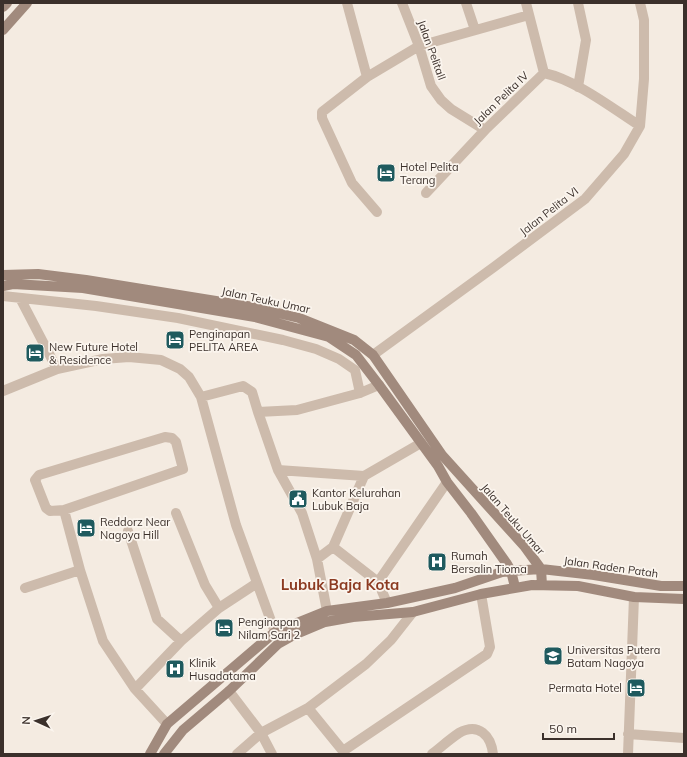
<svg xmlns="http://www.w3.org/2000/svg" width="687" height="757" viewBox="0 0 687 757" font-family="Mulish,sans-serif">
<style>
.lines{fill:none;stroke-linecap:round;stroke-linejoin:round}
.minor{stroke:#cdbbac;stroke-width:10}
.secondary{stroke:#a18a7d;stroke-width:10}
.labels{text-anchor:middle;stroke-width:3.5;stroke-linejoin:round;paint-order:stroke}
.street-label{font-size:11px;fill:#3b302b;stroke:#fbf5ee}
.poi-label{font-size:11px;fill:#3b302b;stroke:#fbf5ee;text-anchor:start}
.district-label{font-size:15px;font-weight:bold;fill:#8c3b22;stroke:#fbf5ee}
</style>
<rect width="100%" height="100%" fill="#f4ebe1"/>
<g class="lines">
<path class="minor" d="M 347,3 L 367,77
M 402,3 L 419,46 L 431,86 L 441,100 L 451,109 L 485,130
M 466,3 L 475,30
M 526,3 L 544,73
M 578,3 L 586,40 L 578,87
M 544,73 C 576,80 612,108 640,126
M 426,193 L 485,130 L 544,73
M 377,212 L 352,183 L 322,118 L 322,112 L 367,77 L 419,46 L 529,15
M 3,296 L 96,306 L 178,318 L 283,340 L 316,349 L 339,359 L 355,370 L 360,393
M 20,298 L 57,369
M 373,355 L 494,267 L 585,199 L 624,154 L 640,126 L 644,79 L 644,20 L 640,3
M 3,391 L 57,369 L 103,359 L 129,357 L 161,360 L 180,369 L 189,377 L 201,397 L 236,525 L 275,632
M 201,397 L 243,386 L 252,392 L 258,412 L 278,470 L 302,513 L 317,559 L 327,611
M 258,412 L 297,410 L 360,393 L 379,385
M 165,437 L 172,438 L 176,442 L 183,469 L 64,510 L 50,511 L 46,508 L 35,480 L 39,475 Z
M 278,470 L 364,476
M 64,510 L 80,570 L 103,641 L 135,689 L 167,724
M 176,513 L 205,585 L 219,608
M 128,531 L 157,619 L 181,641
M 333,547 L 378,582 L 387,603
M 317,559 L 333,547 L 364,476 L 421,443
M 378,582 L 447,482
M 25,588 L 80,570
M 135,689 L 181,641 L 219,608 L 257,583
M 229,691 L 261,733 L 272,754
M 308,708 L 343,751 L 344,754
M 628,734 L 684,738
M 343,751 L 487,654 L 490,647 L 481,594
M 237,754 L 261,733 L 308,708 L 366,664 L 391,640 L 413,612
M 432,754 C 441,747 450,739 459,733 C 479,722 491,736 493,754
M 628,754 L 634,597"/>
<path class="secondary" d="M 3,7 L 7,3
M 3,30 L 27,3
M 3,275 L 38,274 L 86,280 L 253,307 L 299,318 L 354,340 L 373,355 L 442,455 L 525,547 L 541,569 L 542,585
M 3,286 L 13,284 L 83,288 L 255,317 L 329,337 L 356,355 L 379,385 L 438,466 L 447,482 L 471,513 L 507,564 L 511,571 L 515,587
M 150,754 L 167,724 L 275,632 L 327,611 L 387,603 L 455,588 L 502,572 L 511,571 L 541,569 L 594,575 L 661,586 L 684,586
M 164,754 L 183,730 L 229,691 L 278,644 L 294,635 L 325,622 L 353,617 L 413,612 L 481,594 L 532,585 L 578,586 L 634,597 L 684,599"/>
</g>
<defs>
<symbol id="hotel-square" viewBox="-11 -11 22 22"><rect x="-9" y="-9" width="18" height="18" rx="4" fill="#1f5a5e" stroke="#fbf5ee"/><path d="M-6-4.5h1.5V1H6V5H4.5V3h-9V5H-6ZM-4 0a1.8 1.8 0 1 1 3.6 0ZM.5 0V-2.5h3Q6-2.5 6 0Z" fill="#fff"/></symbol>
<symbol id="civic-square" viewBox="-11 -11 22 22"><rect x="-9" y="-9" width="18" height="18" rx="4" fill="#1f5a5e" stroke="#fbf5ee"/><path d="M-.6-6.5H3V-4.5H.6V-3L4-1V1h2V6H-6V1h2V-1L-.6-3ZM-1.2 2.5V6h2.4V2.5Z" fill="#fff"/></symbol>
<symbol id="hospital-square" viewBox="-11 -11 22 22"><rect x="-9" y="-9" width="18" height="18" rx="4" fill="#1f5a5e" stroke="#fbf5ee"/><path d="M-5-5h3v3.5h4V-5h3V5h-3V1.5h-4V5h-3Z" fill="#fff"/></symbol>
<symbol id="university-square" viewBox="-11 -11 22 22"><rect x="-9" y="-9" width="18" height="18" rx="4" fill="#1f5a5e" stroke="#fbf5ee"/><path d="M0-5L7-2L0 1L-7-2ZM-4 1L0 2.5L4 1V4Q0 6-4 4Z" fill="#fff"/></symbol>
</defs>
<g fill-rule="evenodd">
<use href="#hotel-square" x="375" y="162" width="22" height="22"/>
<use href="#hotel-square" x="164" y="329" width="22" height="22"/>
<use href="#hotel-square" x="24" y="342" width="22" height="22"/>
<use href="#civic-square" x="287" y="488" width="22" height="22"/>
<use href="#hotel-square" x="75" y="517" width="22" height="22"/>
<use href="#hospital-square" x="426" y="551" width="22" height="22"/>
<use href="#hotel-square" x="213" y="617" width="22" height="22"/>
<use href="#university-square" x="542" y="645" width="22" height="22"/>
<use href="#hospital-square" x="164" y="658" width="22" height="22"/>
<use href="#hotel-square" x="625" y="677" width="22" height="22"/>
</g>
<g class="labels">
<g class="street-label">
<text transform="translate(432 50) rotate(70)" y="4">Jalan PelitaII</text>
<text transform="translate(501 98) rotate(-44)" y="4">Jalan Pelita IV</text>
<text transform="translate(549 211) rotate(-38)" y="4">Jalan Pelita VI</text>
<text transform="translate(266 300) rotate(12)" y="4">Jalan Teuku Umar</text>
<text transform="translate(513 519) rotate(49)" y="4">Jalan Teuku Umar</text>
<text transform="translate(611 567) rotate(8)" y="4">Jalan Raden Patah</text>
</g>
<g class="poi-label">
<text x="400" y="171">Hotel Pelita<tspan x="400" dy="13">Terang</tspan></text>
<text x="189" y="338">Penginapan<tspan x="189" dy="13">PELITA AREA</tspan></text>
<text x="49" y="351">New Future Hotel<tspan x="49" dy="13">&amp; Residence</tspan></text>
<text x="312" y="497">Kantor Kelurahan<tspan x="312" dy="13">Lubuk Baja</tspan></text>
<text x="100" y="526">Reddorz Near<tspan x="100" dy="13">Nagoya Hill</tspan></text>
<text x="451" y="560">Rumah<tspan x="451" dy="13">Bersalin Tioma</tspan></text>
<text x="238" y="626">Penginapan<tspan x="238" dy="13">Nilam Sari 2</tspan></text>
<text x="567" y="654">Universitas Putera<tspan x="567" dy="13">Batam Nagoya</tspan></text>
<text x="189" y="667">Klinik<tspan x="189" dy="13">Husadatama</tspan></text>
<text x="622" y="692" text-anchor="end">Permata Hotel</text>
</g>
<g class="district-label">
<text x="340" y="590">Lubuk Baja Kota</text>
</g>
</g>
<rect width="687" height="757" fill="none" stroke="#3b302b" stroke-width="8"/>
<g transform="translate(36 721) rotate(273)" stroke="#fbf5ee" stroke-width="3" paint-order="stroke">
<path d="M0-3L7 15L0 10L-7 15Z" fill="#3b302b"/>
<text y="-6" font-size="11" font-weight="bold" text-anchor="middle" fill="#3b302b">N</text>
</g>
<path d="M543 733v6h71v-6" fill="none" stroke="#3b302b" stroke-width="2"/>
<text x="549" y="733" font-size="12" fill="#3b302b" stroke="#fbf5ee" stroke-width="3" paint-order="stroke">50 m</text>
</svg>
